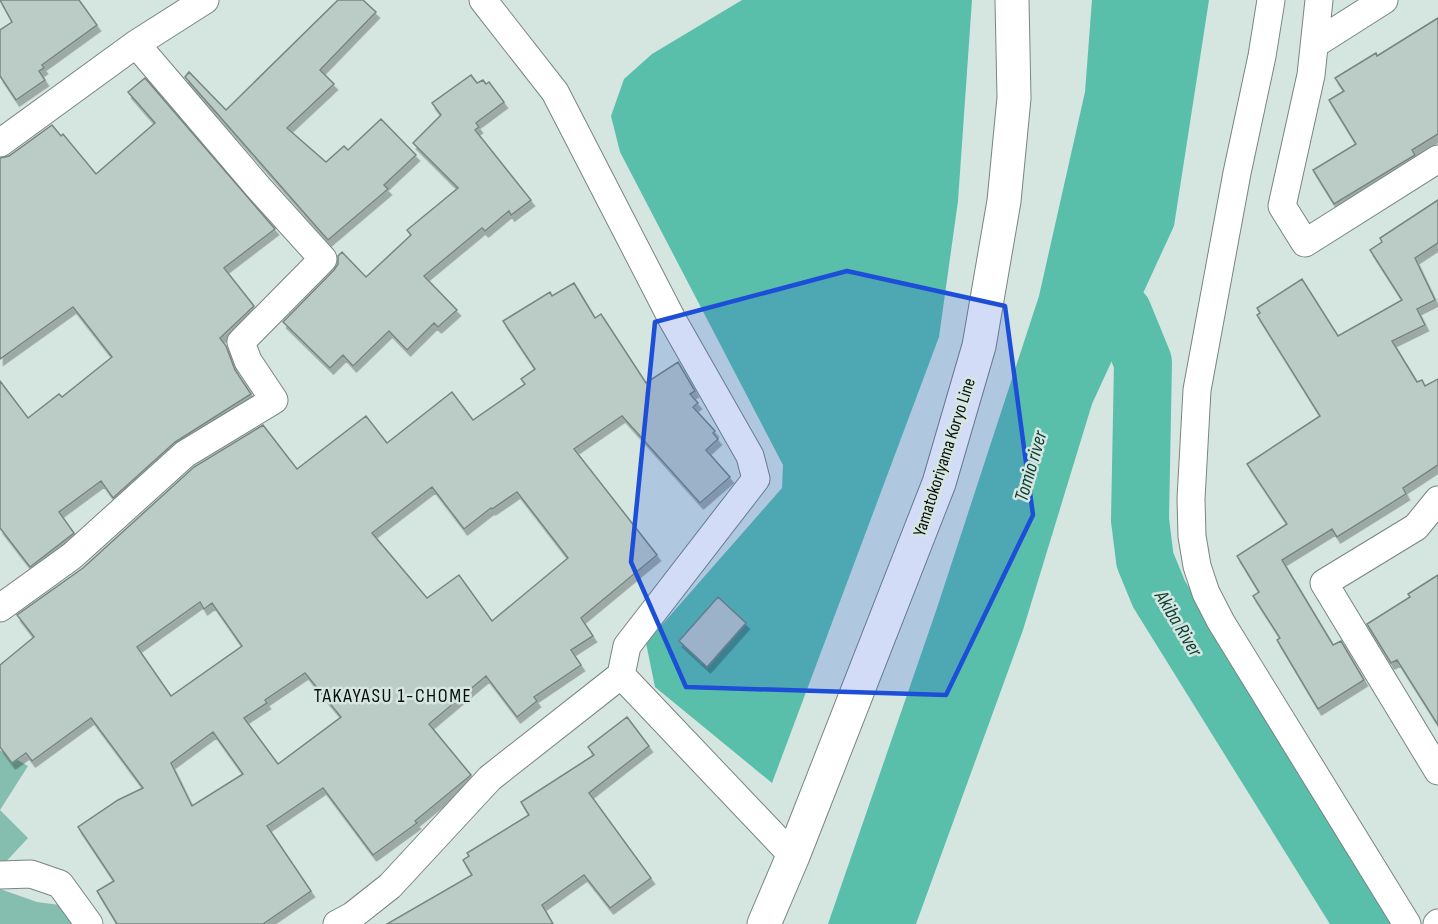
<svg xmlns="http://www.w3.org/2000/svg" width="1438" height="924" viewBox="0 0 1438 924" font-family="'Sofia Sans Condensed',sans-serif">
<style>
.green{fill:#85bdaf}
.water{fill:#59bfaa}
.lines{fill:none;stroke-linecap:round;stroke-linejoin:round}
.river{stroke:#59bfaa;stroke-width:58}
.building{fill:#bbcbc6;stroke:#778682;stroke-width:1.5;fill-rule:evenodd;filter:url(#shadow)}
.street-casing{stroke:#778681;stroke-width:29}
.secondary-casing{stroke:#778681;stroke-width:35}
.street{stroke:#fff;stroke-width:27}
.secondary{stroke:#fff;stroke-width:33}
.marked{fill:#1d4ed8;fill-opacity:0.2;stroke:#1d4ed8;stroke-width:4.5;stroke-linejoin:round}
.labels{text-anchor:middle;stroke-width:5;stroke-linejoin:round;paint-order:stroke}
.street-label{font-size:18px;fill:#080d0b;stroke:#d5e6e1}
.water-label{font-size:20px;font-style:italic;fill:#0f3e35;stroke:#d5e6e1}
.neighbourhood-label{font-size:20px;letter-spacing:1.5px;fill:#080d0b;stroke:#d5e6e1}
</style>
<defs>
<filter id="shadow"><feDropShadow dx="3.5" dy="6" stdDeviation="0" flood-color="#0004"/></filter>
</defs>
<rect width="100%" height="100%" fill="#d5e6e1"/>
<path class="green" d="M 0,750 L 28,766 L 0,810 Z
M 0,810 L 28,838 L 0,868 Z
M 0,889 L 37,902 L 60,905 L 78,924 L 0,924 Z"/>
<path class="water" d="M 742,0 L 972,0 L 958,201 L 939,337 L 772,783 L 655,687 L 646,643 L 782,488 L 783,465 L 620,152 L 611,116 L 624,79 L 652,54 Z
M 1092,0 L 1209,0 L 1174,226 L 1092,404 L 1023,630 L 916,924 L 828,924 L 937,608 L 1039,296 L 1085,92 Z"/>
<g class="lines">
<path class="river" d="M 1097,297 L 1123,313 L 1143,362 L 1140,520 L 1145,560 L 1159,594 L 1364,924"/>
</g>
<path class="building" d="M 0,0 L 79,0 L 97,25 L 42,65 L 44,68 L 39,71 L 45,80 L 16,100 L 0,76 L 0,30 L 12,22 Z
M 338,0 L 363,0 L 376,12 L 320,70 L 334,84 L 287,128 L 326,162 L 344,146 L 348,150 L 381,119 L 416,155 L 384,185 L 388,189 L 328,240 L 185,77 L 189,72 L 226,110 Z
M 1438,18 L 1438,134 L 1412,150 L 1415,155 L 1334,204 L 1313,170 L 1356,144 L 1329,100 L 1344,91 L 1335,78 L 1376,53 L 1377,56 Z
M 471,75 L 477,83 L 483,80 L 486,84 L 489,82 L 504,102 L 476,123 L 479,127 L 475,130 L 531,200 L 511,215 L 509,211 L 485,231 L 482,228 L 424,276 L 457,310 L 438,327 L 434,323 L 407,350 L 389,331 L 353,366 L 343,355 L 330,368 L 283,322 L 334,270 L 338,264 L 338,256 L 342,252 L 366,277 L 411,235 L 407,230 L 458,188 L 413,143 L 441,115 L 432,103 Z
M 145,78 L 275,229 L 224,268 L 254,306 L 220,338 L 226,346 L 235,370 L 251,394 L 175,442 L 113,498 L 101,481 L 59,512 L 74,533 L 30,567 L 0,528 L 0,381 L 28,418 L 59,394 L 62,397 L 112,357 L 73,307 L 0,359 L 0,158 L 9,156 L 52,125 L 61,136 L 63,134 L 96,174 L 155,123 L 128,92 Z
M 1438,200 L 1438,243 L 1415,258 L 1435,300 L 1417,309 L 1425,325 L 1392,341 L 1417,382 L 1422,380 L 1425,386 L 1438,379 L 1438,465 L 1403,488 L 1406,494 L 1337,537 L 1332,529 L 1282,560 L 1333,645 L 1341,641 L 1364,680 L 1318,709 L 1277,640 L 1280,638 L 1253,596 L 1259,592 L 1237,556 L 1287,524 L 1247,464 L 1320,416 L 1257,315 L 1260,313 L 1257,308 L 1302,279 L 1338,336 L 1402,300 L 1370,250 L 1382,242 L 1380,238 Z
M 574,283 L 595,318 L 601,314 L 646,383 L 678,362 L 695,391 L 690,394 L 698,403 L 693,407 L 715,431 L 713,433 L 718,439 L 706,450 L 730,477 L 700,503 L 622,416 L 574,449 L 657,555 L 581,618 L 593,636 L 571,650 L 581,665 L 534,697 L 537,701 L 517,717 L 486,676 L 429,724 L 471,775 L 415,821 L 417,823 L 373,855 L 323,788 L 267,826 L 311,891 L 263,924 L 117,924 L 97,891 L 114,881 L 78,827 L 118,800 L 143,788 L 91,718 L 32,761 L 26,753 L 12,763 L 0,747 L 0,665 L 34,637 L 17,615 L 83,568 L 194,467 L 263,425 L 297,469 L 366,416 L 387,443 L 452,392 L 473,420 L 525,384 L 521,379 L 535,369 L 503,321 L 550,292 L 552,296 ZM 432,487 L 464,529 L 491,508 L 492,509 L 517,492 L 568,558 L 492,621 L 459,575 L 427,598 L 372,533 ZM 200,602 L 204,609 L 212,603 L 242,646 L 171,696 L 137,647 ZM 305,673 L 341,717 L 278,764 L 244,718 L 267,703 L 265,700 ZM 213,732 L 243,774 L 192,806 L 171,763 Z
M 1438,575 L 1438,725 L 1397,660 L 1391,663 L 1367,624 L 1410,597 L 1408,594 Z
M 718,597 L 746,623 L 707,667 L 679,641 Z
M 627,717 L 649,746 L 589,793 L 651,878 L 610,908 L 584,875 L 542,905 L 553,924 L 387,924 L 472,875 L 463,860 L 469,856 L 467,853 L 529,815 L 521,802 L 594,755 L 588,747 Z"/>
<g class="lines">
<defs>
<path id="street" d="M 1271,0 L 1262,56 L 1237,173 L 1197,390 L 1191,499 L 1192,536 L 1197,566 L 1206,593 L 1221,622 L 1407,924
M 1319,0 L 1311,75 L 1282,206 L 1305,243 L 1438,159
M 1315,44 L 1384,0
M 0,143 L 136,44 L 205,0
M 1438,500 L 1416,527 L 1324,583 L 1438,771
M 0,608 L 72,556 L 185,454 L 274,400 L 248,361 L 241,342 L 323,259 L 258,187 L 136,44
M 621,675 L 793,856
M 0,875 L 31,874 L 60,884 L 89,924
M 337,924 L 352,916 L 390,886 L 490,778 L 621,675 L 627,646 L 756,479 L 750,456 L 672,319 L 555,92 L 483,0
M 1437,924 L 1438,923"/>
<path id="secondary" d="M 764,924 L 793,856 L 939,483 L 979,346 L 1004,201 L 1014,98 L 1012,0"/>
</defs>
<use href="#street" class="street-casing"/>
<use href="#secondary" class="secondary-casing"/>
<use href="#street" class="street"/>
<use href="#secondary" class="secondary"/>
</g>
<path class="marked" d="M 847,271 L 1005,306 L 1033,515 L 946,695 L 686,687 L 631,562 L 655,322 Z"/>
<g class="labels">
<g class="street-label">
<text transform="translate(944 457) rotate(-72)" y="6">Yamatokoriyama Koryo Line</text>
</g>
<g class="water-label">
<text transform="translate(1030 466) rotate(-74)" y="7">Tomio river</text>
<text transform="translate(1179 623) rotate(59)" y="7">Akiba River</text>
</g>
<g class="neighbourhood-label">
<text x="393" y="702">TAKAYASU 1-CHOME</text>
</g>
</g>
</svg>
